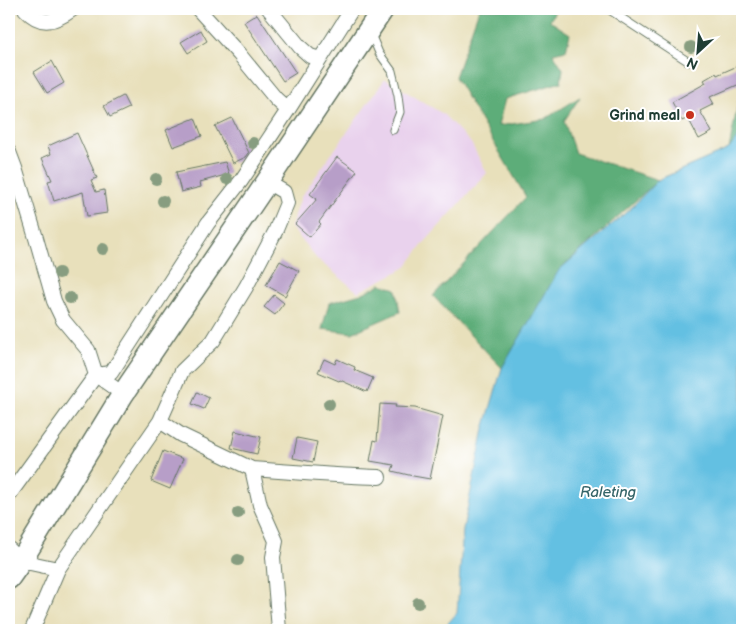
<svg xmlns="http://www.w3.org/2000/svg" width="751" height="639" viewBox="0 0 751 639" font-family="'Balsamiq Sans',sans-serif">
<style>
.built{fill:#e9d2ed}
.forest{fill:#5dad79;stroke:#3e7556}
.water{fill:#64c0e2;stroke:#427e8b}
.building{fill:#b79ec8}
.lines{fill:none;stroke-linecap:round;stroke-linejoin:round}
.service-casing{stroke:#657663;stroke-width:9}
.minor-casing{stroke:#657663;stroke-width:16}
.primary-casing{stroke:#657663;stroke-width:24}
.service{stroke:#fff;stroke-width:7}
.minor{stroke:#fff;stroke-width:14}
.primary{stroke:#fff;stroke-width:21}
.tree{fill:#879d80}
.poi-dot{fill:#c8321e;stroke:#fff;stroke-width:2}
.labels{text-anchor:middle;stroke-width:4;stroke-linejoin:round;paint-order:stroke}
.poi-label{font-size:14px;font-weight:bold;fill:#1f3d34;stroke:#fff;text-anchor:end}
.water-label{font-size:15px;font-style:italic;fill:#346468;stroke:#fff}
</style>
<rect width="100%" height="100%" fill="#fff"/>
<filter id="ink" filterUnits="userSpaceOnUse"><feTurbulence type="fractalNoise" baseFrequency=".02" numOctaves="2"/><feDisplacementMap in="SourceGraphic" scale="10" xChannelSelector="R" yChannelSelector="G"/><feConvolveMatrix kernelMatrix="1 2 1 2 8 2 1 2 1" color-interpolation-filters="sRGB"/></filter>
<filter id="wash" filterUnits="userSpaceOnUse"><feTurbulence type="fractalNoise" baseFrequency=".0096" numOctaves="4" result="noise"/><feDisplacementMap in="SourceGraphic" scale="20" xChannelSelector="R" yChannelSelector="G"/><feGaussianBlur stdDeviation="1.12" result="paint"/><feColorMatrix in="noise" values="0 0 0 0 0 0 0 0 0 0 0 0 0 0 0 0 0 1.4 0 .05"/><feComposite in="paint" operator="in"/></filter>
<g filter="url(#wash)">
<rect width="100%" height="100%" fill="#e8e0bb"/>
<path class="built" d="M 385,79 L 443,114 L 471,143 L 487,173 L 424,243 L 405,268 L 358,292 L 317,259 L 291,227 L 301,197 Z"/>
<path class="forest" d="M 479,9 L 556,9 L 550,21 L 570,34 L 566,50 L 553,53 L 563,69 L 561,82 L 505,99 L 498,126 L 545,119 L 580,97 L 564,121 L 575,153 L 658,180 L 729,149 L 740,93 L 742,92 L 742,261 L 656,182 L 559,270 L 502,368 L 433,296 L 526,197 L 455,77 Z
M 381,284 L 396,289 L 400,312 L 352,333 L 322,329 L 329,303 L 361,294 Z"/>
<path class="water" d="M 742,131 L 742,630 L 442,630 L 457,613 L 463,529 L 484,429 L 502,368 L 559,270 L 630,209 L 658,180 L 729,149 Z"/>
<g id="blocks">
<path class="building" d="M 257,14 L 296,73 L 283,81 L 244,22 Z
M 201,30 L 207,41 L 188,53 L 181,42 Z
M 52,61 L 64,83 L 47,93 L 34,72 Z
M 742,64 L 742,83 L 710,97 L 714,104 L 700,111 L 712,132 L 699,139 L 688,118 L 682,121 L 672,102 L 706,83 L 704,80 L 716,73 L 717,75 Z
M 123,96 L 129,108 L 110,117 L 104,106 Z
M 195,118 L 202,136 L 173,147 L 166,130 Z
M 232,118 L 249,153 L 246,157 L 233,163 L 215,126 Z
M 77,133 L 97,178 L 91,180 L 96,192 L 104,190 L 107,213 L 87,216 L 83,192 L 54,201 L 48,181 L 52,180 L 42,158 L 51,154 L 48,146 Z
M 337,157 L 357,171 L 319,222 L 321,224 L 310,237 L 295,224 L 317,199 L 310,194 Z
M 225,162 L 229,174 L 200,182 L 201,187 L 181,192 L 176,172 Z
M 280,261 L 299,271 L 285,296 L 266,285 Z
M 274,295 L 284,303 L 275,315 L 264,307 Z
M 324,359 L 335,364 L 337,359 L 355,367 L 354,370 L 373,378 L 367,392 L 340,380 L 339,381 L 318,372 Z
M 197,392 L 209,398 L 204,409 L 192,404 Z
M 380,404 L 396,405 L 395,407 L 415,408 L 443,416 L 430,479 L 413,476 L 392,471 L 394,465 L 370,461 L 374,440 L 377,441 Z
M 235,431 L 261,437 L 257,454 L 231,448 Z
M 297,438 L 317,442 L 313,462 L 293,458 Z
M 163,451 L 183,459 L 170,489 L 151,481 Z"/>
</g>
</g>
<g filter="url(#ink)">
<use href="#blocks" fill-opacity="0" stroke="#657663" stroke-width="1"/>
<g class="lines">
<defs>
<path id="service" d="M 608,9 L 689,62
M 371,34 L 379,53 L 392,71 L 398,96 L 400,112 L 393,130"/>
<path id="minor" d="M 25,9 C 41,27 55,22 73,9
M 198,9 L 239,54 L 276,99 L 288,110
M 269,9 L 300,47 L 310,56 L 320,59
M 9,152 L 15,168 L 36,238 L 54,301 L 63,320 L 88,350 L 96,375 L 123,394
M 160,421 L 181,435 L 252,469 L 260,505 L 276,541 L 273,557 L 279,630
M 252,469 C 295,472 337,476 379,477
M 9,495 L 96,375 L 111,373 L 208,223 L 241,181 L 288,110 L 352,9
M 9,549 L 21,561 L 58,569
M 32,630 L 58,569 L 160,421 L 182,371 L 213,341 L 246,287 L 275,232 L 287,203 L 284,192 L 267,182"/>
<path id="primary" d="M 9,578 L 21,561 L 123,394 L 267,182 L 383,9"/>
</defs>
<use href="#service" class="service-casing"/>
<use href="#minor" class="minor-casing"/>
<use href="#primary" class="primary-casing"/>
<use href="#service" class="service"/>
<use href="#minor" class="minor"/>
<use href="#primary" class="primary"/>
</g>
<g class="tree">
<circle cx="691" cy="47" r="6"/>
<circle cx="253" cy="143" r="6"/>
<circle cx="156" cy="179" r="6"/>
<circle cx="227" cy="179" r="6"/>
<circle cx="163" cy="201" r="6"/>
<circle cx="103" cy="249" r="6"/>
<circle cx="59" cy="273" r="6"/>
<circle cx="70" cy="298" r="6"/>
<circle cx="329" cy="404" r="6"/>
<circle cx="238" cy="513" r="6"/>
<circle cx="238" cy="560" r="6"/>
<circle cx="418" cy="603" r="6"/>
</g>
</g>
<circle class="poi-dot" cx="690" cy="115" r="5"/>
<g class="labels">
<g class="poi-label">
<text x="680" y="120">Grind meal</text>
</g>
<g class="water-label">
<text x="608" y="497">Raleting</text>
</g>
</g>
<rect width="751" height="639" fill="none" stroke="#fff" stroke-width="30"/>
<g transform="translate(698 52) rotate(206)" stroke="#ffffff" stroke-width="4" paint-order="stroke">
<path d="M0-4L9 19L0 12L-9 19Z" fill="#1f3d34"/>
<text y="-8" font-size="14" font-weight="bold" text-anchor="middle" fill="#1f3d34">N</text>
</g>
</svg>
